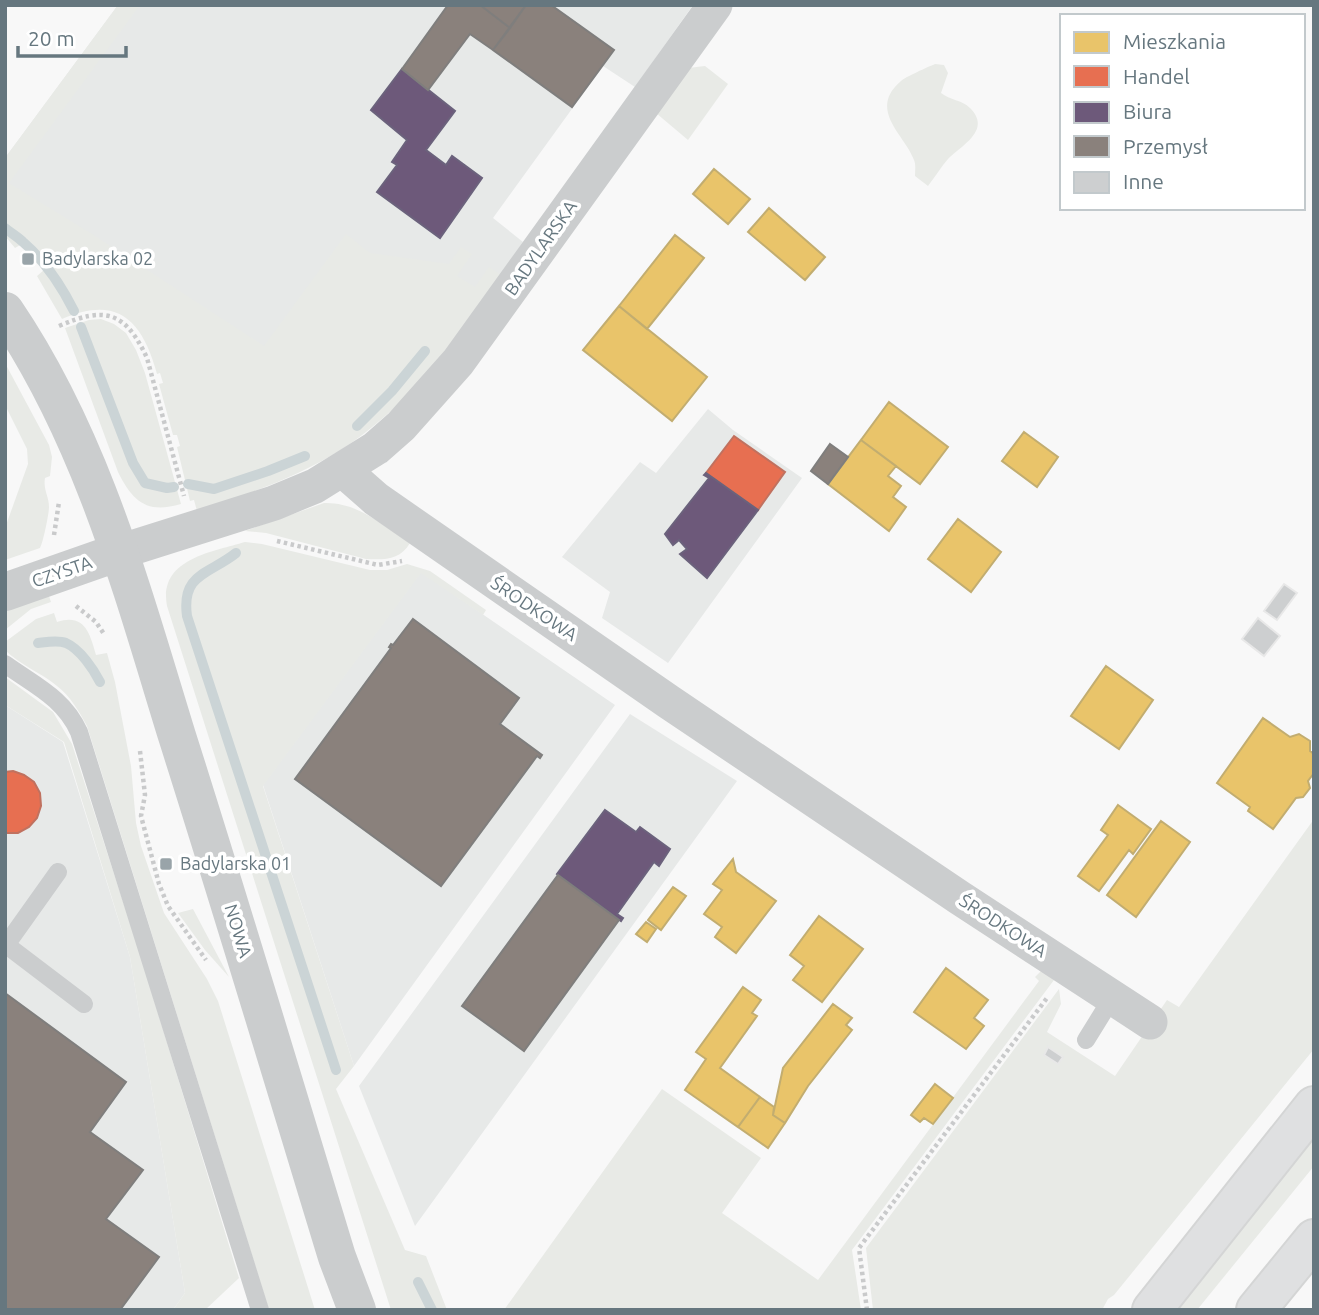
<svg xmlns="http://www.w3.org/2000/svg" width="1319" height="1315" viewBox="0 0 1319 1315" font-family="Ubuntu,sans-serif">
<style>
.built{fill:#e7e9e8}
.green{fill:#e8eae6}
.homes{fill:#e9c46a;stroke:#c2ad70;stroke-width:2}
.shops{fill:#e76f51;stroke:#c0715f;stroke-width:2}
.offices{fill:#6d597a;stroke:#6b627c;stroke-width:2}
.industry{fill:#8a817c;stroke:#7f7e7d;stroke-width:2}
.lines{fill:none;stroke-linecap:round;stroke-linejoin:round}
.stream{stroke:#cbd4d6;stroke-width:10}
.building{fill:#cdcfd0;stroke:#e8e8e8;stroke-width:2}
.motorway-casing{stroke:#d4d5d5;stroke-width:42}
.path{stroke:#c9cacb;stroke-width:4.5;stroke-dasharray:3.5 3.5;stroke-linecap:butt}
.service{stroke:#cbcdce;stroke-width:18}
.minor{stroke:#cbcdce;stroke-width:35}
.tertiary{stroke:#cbcdce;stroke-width:38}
.motorway{stroke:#dfe0e1;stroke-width:38}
.poi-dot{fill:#99a4a9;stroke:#fff;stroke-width:2.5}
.labels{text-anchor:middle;stroke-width:7;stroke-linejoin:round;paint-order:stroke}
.street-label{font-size:18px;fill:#66777f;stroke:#fff}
.poi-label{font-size:18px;fill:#66777f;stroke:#fff;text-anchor:start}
</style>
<rect width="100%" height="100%" fill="#f8f8f8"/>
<path class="built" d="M 118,5 L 693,5 L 635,87 L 603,66 L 493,218 L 523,242 L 452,345 L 361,413 L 5,201 L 5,158 Z
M 708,409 L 733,430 L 802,478 L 668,663 L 602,618 L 610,592 L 562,557 L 640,462 L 656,473 Z
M 421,572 L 615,705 L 354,1066 L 263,785 Z
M 5,705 L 63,742 L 130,957 L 185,1293 L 173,1310 L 5,1310 Z
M 630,714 L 737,781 L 415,1226 L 359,1086 Z"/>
<path class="green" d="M 118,5 L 140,5 L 9,183 L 95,236 L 264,346 L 346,234 L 370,253 L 449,264 L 461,247 L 472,254 L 457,276 L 475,287 L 489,267 L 501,275 C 456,340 408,408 339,451 C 295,478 246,495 197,511 L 194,500 L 190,501 L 177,447 L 180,446 L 177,435 L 173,435 L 159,384 L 163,383 L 160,373 L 157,374 C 142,319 117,295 62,319 L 37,276 L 44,270 L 22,244 L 15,248 L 5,236 L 5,158 Z
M 935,64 L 944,65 L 948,73 L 941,93 C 950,100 962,100 970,108 C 992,130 962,145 948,159 C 941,167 935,177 928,186 L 915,176 C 915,171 916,164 914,160 C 905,135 867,110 901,81 C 905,77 928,67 935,64 Z
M 705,66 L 728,84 L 688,140 L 656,113 L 688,68 Z
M 101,319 L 114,324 L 126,333 L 136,350 L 145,373 L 181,504 C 147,514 133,502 118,472 L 65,328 L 89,320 Z
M 5,363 L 49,445 L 52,457 L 50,476 L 45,478 C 43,490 49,496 49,507 C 49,514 43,543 40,548 L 5,560 L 5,528 L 28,464 L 27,449 L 5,405 Z
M 324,503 C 358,502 382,525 410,543 C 400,560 385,560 366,559 L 266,533 L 245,531 Z
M 245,542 L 262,544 L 370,570 L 387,570 L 407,564 L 430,571 L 486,610 L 483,615 L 421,573 L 263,786 L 354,1066 L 336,1089 L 405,1250 L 426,1256 L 447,1310 L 391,1310 L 167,606 C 158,559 212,552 245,542 Z
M 48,593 L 51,602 L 31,609 L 5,630 L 5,610 Z
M 54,613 L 57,622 C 85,613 90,634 96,655 L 107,653 L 115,682 L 131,766 L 136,823 L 141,846 L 164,913 L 207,979 L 218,1001 L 315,1310 L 269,1310 L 87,726 C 79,711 70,696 57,686 C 40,672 20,665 5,650 L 5,642 L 36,619 Z
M 5,677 L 53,712 L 72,744 L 139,951 L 239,1278 L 205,1310 L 173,1310 L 185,1293 L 130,957 L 64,742 L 5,705 Z
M 1314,819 L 1314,1049 L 1114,1295 L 1108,1299 L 1102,1310 L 873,1310 L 866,1248 L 1059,989 L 1061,1004 L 1047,1032 L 1115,1076 L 1167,1000 L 1179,1007 Z
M 193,909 L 229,977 L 205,950 L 178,913 Z
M 1042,970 L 1054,980 L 852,1250 L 861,1310 L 504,1310 L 662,1089 L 761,1158 L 722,1213 L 818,1280 L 1039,981 L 1035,977 Z
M 1314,1139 L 1314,1166 L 1197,1310 L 1175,1310 Z"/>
<path class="homes" d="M 714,169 L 750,199 L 728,224 L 693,194 Z
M 769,208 L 825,257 L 805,280 L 748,232 Z
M 675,235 L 704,258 L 647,329 L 619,306 Z
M 619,306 L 707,377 L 672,421 L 583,350 Z
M 889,402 L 948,447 L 920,484 L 861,440 Z
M 1024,432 L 1058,457 L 1037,487 L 1002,461 Z
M 861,440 L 896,466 L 888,476 L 901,486 L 893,497 L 906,507 L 889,531 L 828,484 Z
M 958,519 L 1001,552 L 971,592 L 928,559 Z
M 1106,666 L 1153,700 L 1119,749 L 1071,716 Z
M 1263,718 L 1290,737 L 1299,734 L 1310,741 L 1310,751 L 1314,754 L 1314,773 L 1308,781 L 1310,788 L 1303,797 L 1296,798 L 1273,829 L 1248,811 L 1250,807 L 1217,783 Z
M 1118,805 L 1151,829 L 1133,854 L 1129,850 L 1099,891 L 1078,876 L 1108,835 L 1101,830 Z
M 1161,821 L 1190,842 L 1136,917 L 1107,895 Z
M 733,859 L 736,872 L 776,901 L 736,953 L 715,937 L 722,927 L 704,914 L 722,890 L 713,884 Z
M 673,887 L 686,896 L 661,930 L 648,920 Z
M 819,916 L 863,949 L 822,1002 L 793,980 L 804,966 L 790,955 Z
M 646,922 L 656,929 L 647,942 L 636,934 Z
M 946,968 L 988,1000 L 974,1018 L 984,1026 L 966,1049 L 914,1012 Z
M 743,987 L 761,1000 L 752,1013 L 757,1016 L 720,1068 L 760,1097 L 738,1127 L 685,1090 L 706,1059 L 696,1052 Z
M 833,1004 L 852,1018 L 846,1025 L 852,1030 L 808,1086 L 785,1123 L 773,1115 L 783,1068 Z
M 935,1084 L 953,1098 L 933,1124 L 924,1118 L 920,1122 L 911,1115 Z
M 760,1097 L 774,1107 L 773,1115 L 785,1123 L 768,1148 L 738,1127 Z"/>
<path class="shops" d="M 734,436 L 785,472 L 758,510 L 706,473 Z
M 13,771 L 24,775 L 34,782 L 40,793 L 41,806 L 37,818 L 29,827 L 18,833 L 6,833 L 5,772 Z"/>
<path class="offices" d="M 402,69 L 455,111 L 426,150 L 446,165 L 452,156 L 482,178 L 440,238 L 377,192 L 397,165 L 392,162 L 407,140 L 371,110 Z
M 706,473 L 758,510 L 707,578 L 680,554 L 687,549 L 679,540 L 673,545 L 665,534 L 709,478 L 704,475 Z
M 605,810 L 636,832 L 640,827 L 670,849 L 659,866 L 654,862 L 617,914 L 623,918 L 621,921 L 557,874 Z"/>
<path class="industry" d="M 448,5 L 480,5 L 510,28 L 493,50 L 470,34 L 428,90 L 402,69 Z
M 480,5 L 526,5 L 510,28 Z
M 526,5 L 551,5 L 614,50 L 572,107 L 493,50 Z
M 830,444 L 848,457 L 828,484 L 811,471 Z
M 413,619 L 519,698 L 500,724 L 542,755 L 540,758 L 537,756 L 441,886 L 295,779 L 391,648 L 389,647 L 391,644 L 393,645 Z
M 558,875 L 619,920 L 524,1051 L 462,1006 Z
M 5,993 L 126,1082 L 90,1132 L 143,1170 L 106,1219 L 159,1257 L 120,1310 L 5,1310 Z"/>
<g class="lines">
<path class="stream" d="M 5,228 C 11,233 18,237 23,242 C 45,261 61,285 74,311
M 81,327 L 133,463 L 145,483 L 167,488 L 174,487
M 357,426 L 392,391 L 425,351
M 188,484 L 214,489 L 268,471 L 305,456
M 236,553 C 210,574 181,573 187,616 L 336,1070
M 38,643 C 47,642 58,640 66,643 C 80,649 94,670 100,682
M 418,1282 L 432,1310"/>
</g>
<path class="building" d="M 1284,584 L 1297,593 L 1277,620 L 1264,611 Z
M 1258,618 L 1280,636 L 1264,656 L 1242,639 Z
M 1048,1047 L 1063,1057 L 1058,1064 L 1044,1055 Z"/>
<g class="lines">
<defs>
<path id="motorway" d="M 1152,1310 L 1314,1106
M 1256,1310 L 1314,1239"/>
</defs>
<use href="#motorway" class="motorway-casing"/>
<path class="path" d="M 59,326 C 105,306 125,311 147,358 L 184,496
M 54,535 L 59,502
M 277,541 L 378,565 L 402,561
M 76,606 L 96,622 L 104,634
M 140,751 L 145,795 L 141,816 L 159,884 L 168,906 L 206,960
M 867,1310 L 859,1248 L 1047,998"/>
<path class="service" d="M 5,664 C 34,685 64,698 79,732 L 260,1310
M 5,944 L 84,1004
M 6,945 L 58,872
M 1086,1040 L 1112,998"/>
<path class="minor" d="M 343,470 L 376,499 L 669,702 L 960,898 L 1150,1022
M 119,552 L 274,503 L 315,486 L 376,448 L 401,426 L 458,362 L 715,5"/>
<path class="tertiary" d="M 5,311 C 92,439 132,590 177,736 C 232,909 284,1083 337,1257 L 357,1310
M 5,592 L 119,552"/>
<use href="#motorway" class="motorway"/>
</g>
<g class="poi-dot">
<rect x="21" y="252" width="14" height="14" rx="3.5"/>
<rect x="159" y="857" width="14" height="14" rx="3.5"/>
</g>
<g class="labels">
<g class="street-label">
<text transform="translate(541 248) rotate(-55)" y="6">BADYLARSKA</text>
<text transform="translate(62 572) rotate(-19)" y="6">CZYSTA</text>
<text transform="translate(534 609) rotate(34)" y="6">ŚRODKOWA</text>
<text transform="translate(1003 926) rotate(33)" y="6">ŚRODKOWA</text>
<text transform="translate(238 931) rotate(73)" y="6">NOWA</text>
</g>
<g class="poi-label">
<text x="42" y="265">Badylarska 02</text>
<text x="180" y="870">Badylarska 01</text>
</g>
</g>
<rect width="1319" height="1315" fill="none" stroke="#66777f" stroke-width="14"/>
<rect x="1060" y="14" width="245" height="196" fill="#ffffff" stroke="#c2c9cc" stroke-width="2"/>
<rect x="1074" y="32" width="35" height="21" fill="#e9c46a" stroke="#c2c9cc" stroke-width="2"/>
<text x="1123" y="49" font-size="21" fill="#66777f">Mieszkania</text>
<rect x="1074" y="66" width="35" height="21" fill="#e76f51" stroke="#c2c9cc" stroke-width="2"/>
<text x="1123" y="84" font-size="21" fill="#66777f">Handel</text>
<rect x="1074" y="102" width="35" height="21" fill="#6d597a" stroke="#c2c9cc" stroke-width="2"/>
<text x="1123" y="119" font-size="21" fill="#66777f">Biura</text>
<rect x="1074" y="136" width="35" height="21" fill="#8a817c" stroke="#c2c9cc" stroke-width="2"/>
<text x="1123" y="154" font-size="21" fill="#66777f">Przemysł</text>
<rect x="1074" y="172" width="35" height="21" fill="#cdcfd0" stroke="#c2c9cc" stroke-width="2"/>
<text x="1123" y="189" font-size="21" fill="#66777f">Inne</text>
<path d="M18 46v10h108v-10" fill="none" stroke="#66777f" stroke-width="3.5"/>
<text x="28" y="46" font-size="21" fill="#66777f" stroke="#ffffff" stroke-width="5" paint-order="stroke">20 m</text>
</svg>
